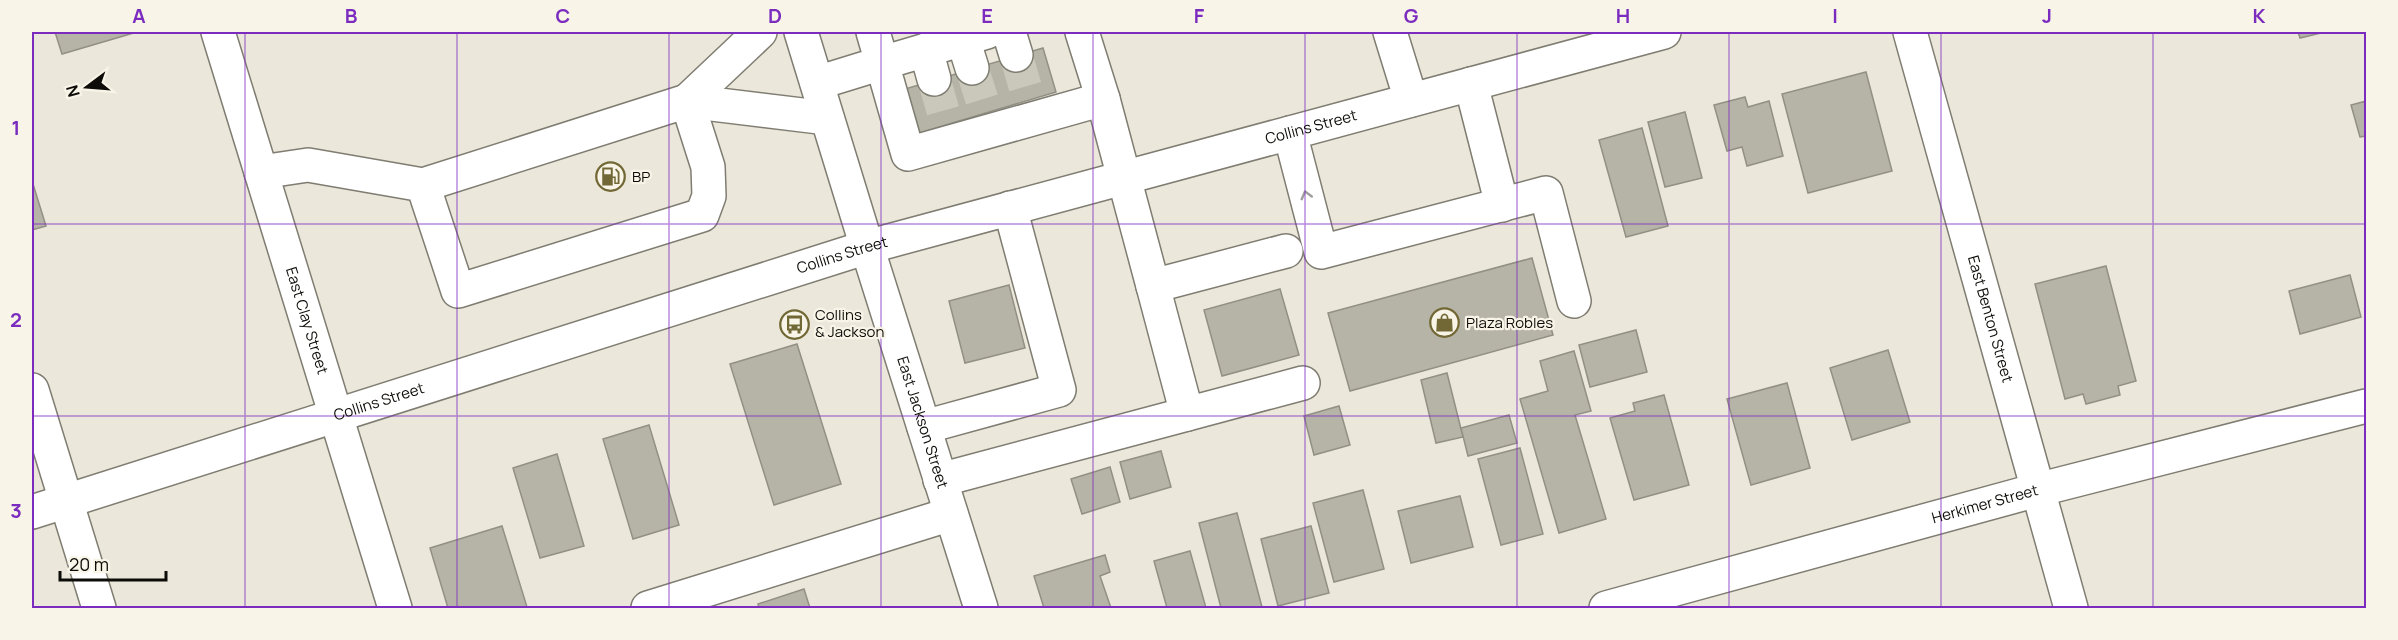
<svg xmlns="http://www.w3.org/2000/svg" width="2398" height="640" viewBox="0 0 2398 640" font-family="Manrope,sans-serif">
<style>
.building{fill:#b6b4a7;stroke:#929084;stroke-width:1.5}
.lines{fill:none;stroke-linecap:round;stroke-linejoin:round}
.minor-tunnel{stroke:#cac7bb;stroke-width:33;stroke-dasharray:33 16;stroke-linecap:butt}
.minor-casing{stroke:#7f7c71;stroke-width:36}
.major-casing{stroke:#7f7c71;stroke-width:36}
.minor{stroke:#fff;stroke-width:33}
.major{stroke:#fff;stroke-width:33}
.oneway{stroke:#9e9e9c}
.grid{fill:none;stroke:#7b2cbf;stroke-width:1.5;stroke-opacity:0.55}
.labels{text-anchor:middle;stroke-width:4.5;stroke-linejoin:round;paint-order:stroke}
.street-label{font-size:15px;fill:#0d0c08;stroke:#f8f5e8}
.poi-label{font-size:15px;fill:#0d0c08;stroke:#f8f5e8;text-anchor:start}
.neatline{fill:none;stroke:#7b2cbf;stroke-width:2}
.grid-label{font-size:20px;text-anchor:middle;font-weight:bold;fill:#7b2cbf}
</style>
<rect width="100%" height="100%" fill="#ebe8db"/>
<path class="building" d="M 55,32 L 137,32 L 62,54 Z
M 2298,32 L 2325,32 L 2300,38 Z
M 1043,48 L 1056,92 L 909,136 L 895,92 Z
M 1866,72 L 1892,171 L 1808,193 L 1782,94 Z
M 1745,97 L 1748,107 L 1769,101 L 1783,156 L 1747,166 L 1742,147 L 1727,151 L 1714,105 Z
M 2366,101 L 2366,136 L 2360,137 L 2351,105 Z
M 1685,112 L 1702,178 L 1665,187 L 1648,122 Z
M 1642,128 L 1668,226 L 1626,237 L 1599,140 Z
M 33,184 L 46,226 L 32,230 L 32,185 Z
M 1532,258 L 1553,335 L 1350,391 L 1328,313 Z
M 2106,266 L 2136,381 L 2118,386 L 2120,395 L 2086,404 L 2083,394 L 2065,399 L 2035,284 Z
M 2350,275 L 2361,317 L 2300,334 L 2289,291 Z
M 1009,285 L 1025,348 L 965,363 L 949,301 Z
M 1280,289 L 1299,355 L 1222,376 L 1204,310 Z
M 1636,330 L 1647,372 L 1590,387 L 1579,345 Z
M 797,344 L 841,484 L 774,505 L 730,364 Z
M 1888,350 L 1910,422 L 1852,440 L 1830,368 Z
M 1574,351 L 1591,411 L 1575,415 L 1606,519 L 1559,533 L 1520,399 L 1548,391 L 1540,361 Z
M 1447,373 L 1463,437 L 1436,443 L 1421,380 Z
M 1787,383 L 1810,468 L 1751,485 L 1727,399 Z
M 1664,395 L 1689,485 L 1634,500 L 1610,418 L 1635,411 L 1633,403 Z
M 1339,406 L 1350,445 L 1314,455 L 1304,416 Z
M 1509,415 L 1517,443 L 1468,456 L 1461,428 Z
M 649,425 L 679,525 L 633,539 L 603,439 Z
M 1520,448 L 1543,534 L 1501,545 L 1478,459 Z
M 1161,451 L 1171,487 L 1130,499 L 1120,462 Z
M 557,454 L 584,546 L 540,558 L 513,468 Z
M 1110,467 L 1120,502 L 1082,514 L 1071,479 Z
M 1363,490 L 1384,569 L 1334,582 L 1313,503 Z
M 1460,496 L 1473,547 L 1411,563 L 1398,511 Z
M 1237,513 L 1262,607 L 1257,608 L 1221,608 L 1199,523 Z
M 502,526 L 527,607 L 448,608 L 430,548 Z
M 1311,526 L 1329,593 L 1278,606 L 1261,539 Z
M 1190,551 L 1206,608 L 1167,608 L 1154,561 Z
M 1105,555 L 1110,572 L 1100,576 L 1111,608 L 1044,608 L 1034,576 Z
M 804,589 L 810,608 L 759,608 L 758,604 Z"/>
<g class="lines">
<path class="minor-tunnel" d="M 1016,55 L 1029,100
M 972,68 L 986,113
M 934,79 L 947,125"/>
<defs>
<g id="minor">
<path id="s1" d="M 218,32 L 395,608"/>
<path d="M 760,32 L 687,101 L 827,118"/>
<path d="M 987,32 L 882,63 L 908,154 L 1103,99"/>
<path d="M 1009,32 L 1016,55"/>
<path d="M 1082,32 L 1103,99 L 1153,286 L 1286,251"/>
<path d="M 1390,32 L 1411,100"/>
<path id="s2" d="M 1910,32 L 2071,608"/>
<path d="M 963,39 L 972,68"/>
<path d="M 926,50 L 934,79"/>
<path d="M 817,83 L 882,63 L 873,32"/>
<path d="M 1471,84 L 1502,205"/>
<path d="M 1290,133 L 1321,252 L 1546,193 L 1574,301"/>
<path d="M 261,172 L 308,165 L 423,185 L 687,101 L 708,167 L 709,196 L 702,215 L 458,291 L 423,185"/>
<path id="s3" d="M 867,247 L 981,608"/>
<path d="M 1153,286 L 1187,414 L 1303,383"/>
<path d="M 32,390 L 99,608"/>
<path d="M 924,427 L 1059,390 L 1010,208"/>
<path d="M 940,480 L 1187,414"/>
<path d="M 648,608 L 951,514"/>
<path id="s4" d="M 1606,608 L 2037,490 L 2366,406"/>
</g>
<g id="major">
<path d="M 801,32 L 867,247"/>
<path id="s5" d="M 32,512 L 867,247 L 1664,32"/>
</g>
</defs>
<use href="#minor" class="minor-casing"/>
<use href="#major" class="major-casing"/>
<use href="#minor" class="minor"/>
<use href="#major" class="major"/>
</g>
<defs><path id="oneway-chevron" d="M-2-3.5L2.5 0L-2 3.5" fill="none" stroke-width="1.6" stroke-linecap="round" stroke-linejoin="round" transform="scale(1.5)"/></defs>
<use class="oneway" href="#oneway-chevron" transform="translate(1306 195) rotate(-105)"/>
<path class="grid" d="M 245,32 L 245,608M 457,32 L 457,608M 669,32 L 669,608M 881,32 L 881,608M 1093,32 L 1093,608M 1305,32 L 1305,608M 1517,32 L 1517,608M 1729,32 L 1729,608M 1941,32 L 1941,608M 2153,32 L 2153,608M 32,224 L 2366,224M 32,416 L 2366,416"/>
<defs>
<symbol id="fuel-ring" viewBox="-11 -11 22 22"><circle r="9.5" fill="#f8f5e8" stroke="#726835" stroke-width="1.5"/><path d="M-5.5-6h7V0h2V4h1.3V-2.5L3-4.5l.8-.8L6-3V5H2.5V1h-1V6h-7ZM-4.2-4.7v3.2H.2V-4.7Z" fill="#726835"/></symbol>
<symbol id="shop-ring" viewBox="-11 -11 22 22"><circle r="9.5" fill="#f8f5e8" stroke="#726835" stroke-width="1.5"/><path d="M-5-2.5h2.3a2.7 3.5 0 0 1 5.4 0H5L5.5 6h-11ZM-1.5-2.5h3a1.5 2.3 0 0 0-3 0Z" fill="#726835"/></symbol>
<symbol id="bus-ring" viewBox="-11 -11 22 22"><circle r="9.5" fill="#f8f5e8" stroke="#726835" stroke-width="1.5"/><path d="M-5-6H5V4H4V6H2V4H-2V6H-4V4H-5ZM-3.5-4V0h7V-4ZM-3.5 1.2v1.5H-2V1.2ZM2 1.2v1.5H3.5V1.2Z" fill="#726835"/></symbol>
</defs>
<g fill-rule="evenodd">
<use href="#fuel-ring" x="594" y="160" width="33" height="33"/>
<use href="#shop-ring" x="1428" y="306" width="33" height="33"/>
<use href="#bus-ring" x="778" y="308" width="33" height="33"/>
</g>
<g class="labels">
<g class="street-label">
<text dy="5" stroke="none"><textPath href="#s5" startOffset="1336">Collins Street</textPath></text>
<text dy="5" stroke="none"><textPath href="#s5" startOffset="850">Collins Street</textPath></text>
<text dy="5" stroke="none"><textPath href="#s1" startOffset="302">East Clay Street</textPath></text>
<text dy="5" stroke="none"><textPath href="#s2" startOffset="298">East Benton Street</textPath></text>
<text dy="5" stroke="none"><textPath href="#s5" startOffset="364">Collins Street</textPath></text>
<text dy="5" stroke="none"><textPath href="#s3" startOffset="184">East Jackson Street</textPath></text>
<text dy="5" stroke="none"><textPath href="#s4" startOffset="393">Herkimer Street</textPath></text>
</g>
<g class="poi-label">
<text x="632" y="182">BP</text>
<text x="815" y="320">Collins<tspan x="815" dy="17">&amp; Jackson</tspan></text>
<text x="1466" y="328">Plaza Robles</text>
</g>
</g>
<rect width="2398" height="640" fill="none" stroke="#f8f5e8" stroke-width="66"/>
<g transform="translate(87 87) rotate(254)" stroke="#f8f5e8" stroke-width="4.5" paint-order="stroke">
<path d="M0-4.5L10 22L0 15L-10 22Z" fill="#0d0c08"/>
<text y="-9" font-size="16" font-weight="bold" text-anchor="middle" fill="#0d0c08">N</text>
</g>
<path d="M60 571v9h106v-9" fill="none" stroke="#0d0c08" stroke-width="3"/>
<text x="69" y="571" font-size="18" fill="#0d0c08" stroke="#f8f5e8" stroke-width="4.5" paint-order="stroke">20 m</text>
<rect x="33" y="33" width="2332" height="574" class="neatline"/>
<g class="grid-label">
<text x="139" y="23">A</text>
<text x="351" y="23">B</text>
<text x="563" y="23">C</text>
<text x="775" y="23">D</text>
<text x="987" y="23">E</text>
<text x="1199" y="23">F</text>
<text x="1411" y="23">G</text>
<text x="1623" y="23">H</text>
<text x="1835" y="23">I</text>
<text x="2047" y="23">J</text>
<text x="2259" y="23">K</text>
<text x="16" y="135">1</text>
<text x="16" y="327">2</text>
<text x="16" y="518">3</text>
</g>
</svg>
